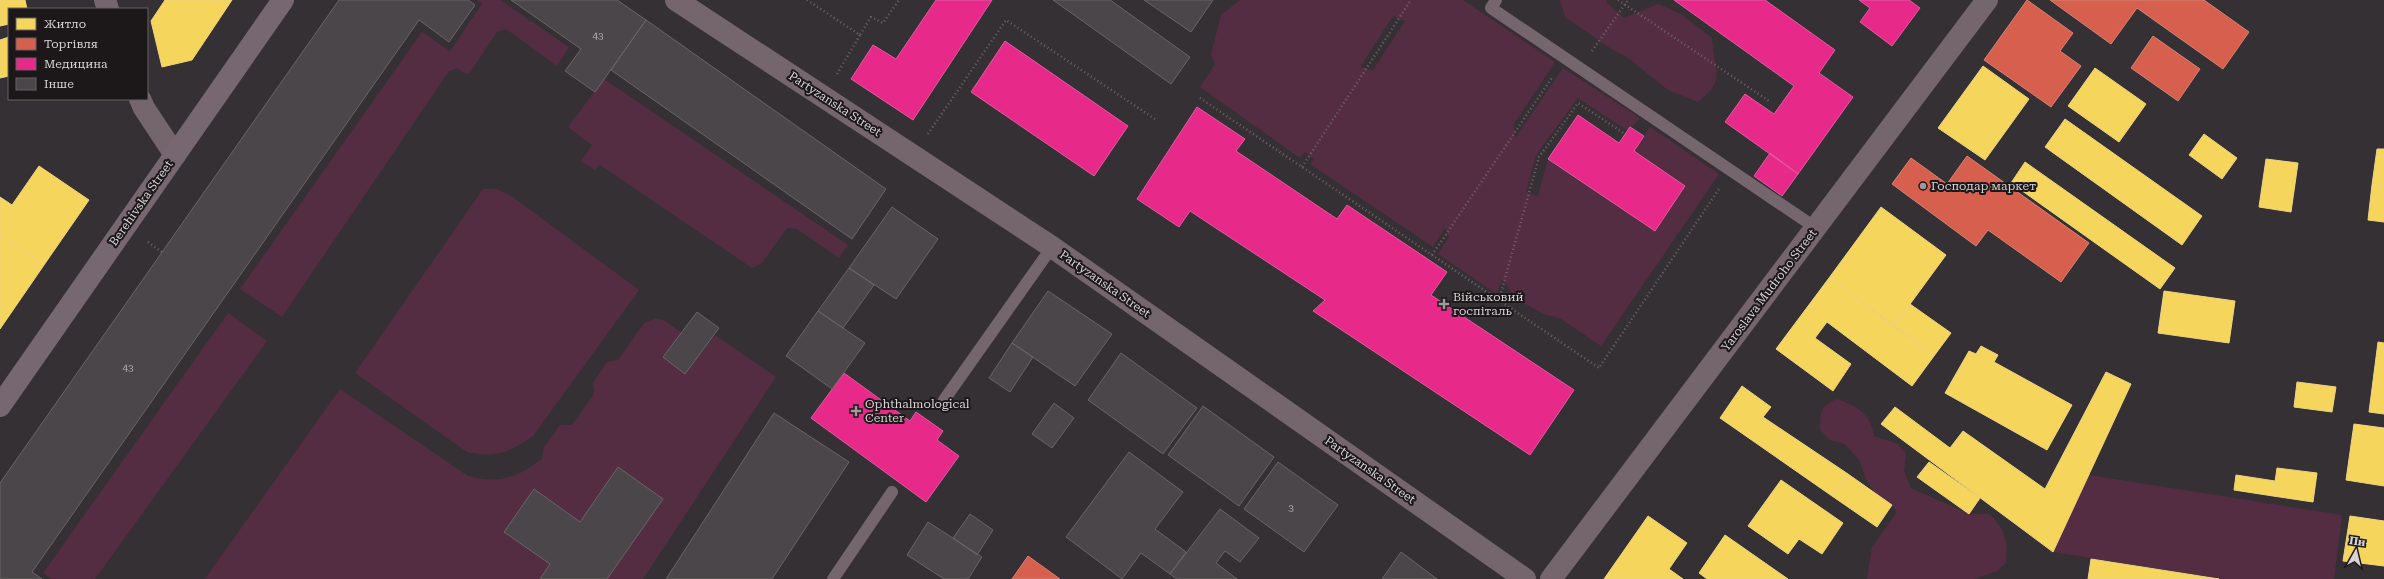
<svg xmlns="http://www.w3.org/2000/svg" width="2384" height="579" viewBox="0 0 2384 579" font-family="'Roboto Serif',serif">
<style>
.green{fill:#552d43;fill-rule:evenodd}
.homes{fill:#f6d55c;stroke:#edd480}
.shops{fill:#d6604d;stroke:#d78276}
.health{fill:#e7298a;stroke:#e25ca0}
.building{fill:#4b4649;stroke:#696567}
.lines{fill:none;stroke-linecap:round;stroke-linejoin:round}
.path{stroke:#6f646a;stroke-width:2.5;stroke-dasharray:1 3;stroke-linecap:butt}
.service{stroke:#75666e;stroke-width:12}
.minor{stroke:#75666e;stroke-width:22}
.tertiary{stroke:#75666e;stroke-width:22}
.secondary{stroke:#776770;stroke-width:22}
.poi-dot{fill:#9f999c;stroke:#1c181a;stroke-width:1.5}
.labels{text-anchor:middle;stroke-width:4;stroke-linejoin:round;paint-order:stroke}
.number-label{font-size:10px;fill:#b5afb2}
.street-label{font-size:12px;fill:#d8d2d5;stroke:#1c181a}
.poi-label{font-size:12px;fill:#d8d2d5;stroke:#1c181a;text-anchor:start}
</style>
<rect width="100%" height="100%" fill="#353033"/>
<path class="green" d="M 477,0 L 500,0 L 569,47 L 557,66 L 506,29 L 497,32 L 469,74 L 462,72 L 458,68 L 449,71 L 282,317 L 240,289 L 422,32 L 450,51 L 482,4 Z
M 1240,0 L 1463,0 L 1555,62 L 1514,124 L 1515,138 L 1563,68 L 1640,118 L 1628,131 L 1578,98 L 1536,155 L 1526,192 L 1538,196 L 1548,159 L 1655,231 L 1685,186 L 1634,151 L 1650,127 L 1719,174 L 1601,346 L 1561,319 L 1544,314 L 1516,299 L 1502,279 L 1497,294 L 1438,254 L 1449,237 L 1445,228 L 1433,247 L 1310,164 L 1314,159 L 1305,152 L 1300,158 L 1200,87 L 1215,64 L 1211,54 L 1221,15 ZM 1393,16 L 1405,21 L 1373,70 L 1360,67 Z
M 1560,0 L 1607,0 L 1606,2 L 1624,18 L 1658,4 L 1681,14 L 1712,38 C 1714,71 1727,79 1698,102 L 1668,90 L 1628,58 L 1610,48 L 1565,17 Z
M 604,79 L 848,245 L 839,258 L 797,229 L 787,228 L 762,263 L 752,268 L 600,165 L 595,170 L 581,161 L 592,145 L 568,127 Z
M 483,189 L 496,189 L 510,195 L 639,290 L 533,436 C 509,453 496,458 467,452 L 355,373 Z
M 228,313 L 267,341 L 95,579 L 52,579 L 43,573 Z
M 656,318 L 665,321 L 682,333 L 685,373 L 715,335 L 776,377 L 643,579 L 205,579 L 340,389 L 468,476 C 498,484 517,478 542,459 L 544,447 L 560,425 L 572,425 L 594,394 L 593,383 L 607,362 L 618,360 L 644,323 Z
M 1837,399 C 1857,406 1871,414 1874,436 L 1898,444 L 1906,454 L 1904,471 L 1911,488 L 1969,514 L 1990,514 C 2006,532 2008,539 2006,563 L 1997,571 L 1975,579 L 1867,579 L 1872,547 L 1897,512 L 1892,505 L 1876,494 L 1867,482 L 1859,460 L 1845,444 L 1830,440 L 1820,430 C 1820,414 1820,405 1837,399 Z
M 2089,475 L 2342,515 L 2334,579 L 2221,579 L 2053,552 Z"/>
<path class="homes" d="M 0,0 L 25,0 L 27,9 L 9,9 L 9,24 L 0,26 Z
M 165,0 L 232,0 L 192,60 L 162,67 L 151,21 Z
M 9,37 L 9,76 L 0,78 L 0,40 Z
M 1983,66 L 2029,99 L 1985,160 L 1938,128 Z
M 2095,68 L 2146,104 L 2119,142 L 2068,106 Z
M 2065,119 L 2202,216 L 2182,245 L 2045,147 Z
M 2204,134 L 2237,158 L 2222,179 L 2189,155 Z
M 2377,149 L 2384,149 L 2384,187 L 2372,185 Z
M 2266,159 L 2298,163 L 2291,212 L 2259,207 Z
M 2025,162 L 2175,268 L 2160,289 L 2011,183 Z
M 39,166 L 89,200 L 44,265 L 0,235 L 0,197 L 12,205 Z
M 2372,185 L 2384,187 L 2384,222 L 2368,220 Z
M 1881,207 L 1946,255 L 1894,326 L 1829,278 Z
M 0,235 L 44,265 L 0,329 Z
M 1829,278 L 1934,356 L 1912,386 L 1827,322 L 1815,338 L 1851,364 L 1833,391 L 1776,349 Z
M 2164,291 L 2235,301 L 2229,343 L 2158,333 Z
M 1910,304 L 1951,333 L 1934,356 L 1894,326 Z
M 2378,342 L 2384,343 L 2384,414 L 2369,412 Z
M 1981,346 L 1998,355 L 1994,362 L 2072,405 L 2047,450 L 1945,393 L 1969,351 L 1976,354 Z
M 2106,372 L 2131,384 L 2053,552 L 1881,424 L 1895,407 L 1950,448 L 1963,431 L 2045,489 Z
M 2297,382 L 2336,387 L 2332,412 L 2294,407 Z
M 1742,386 L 1771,407 L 1763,417 L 1848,474 L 1832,496 L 1720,418 Z
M 2354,424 L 2384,428 L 2384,486 L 2346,480 Z
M 1929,462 L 1980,498 L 1969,514 L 1917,477 Z
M 2277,468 L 2317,473 L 2313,502 L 2273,496 Z
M 1848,474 L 1892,505 L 1877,527 L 1832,496 Z
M 2236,475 L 2275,481 L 2273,496 L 2234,490 Z
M 1781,480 L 1843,523 L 1822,554 L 1799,539 L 1788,554 L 1748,526 Z
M 1648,516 L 1687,543 L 1669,569 L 1683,579 L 1604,579 Z
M 2350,516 L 2384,521 L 2384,566 L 2343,561 Z
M 1725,535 L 1788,579 L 1707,579 L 1699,573 Z
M 2091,559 L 2219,579 L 2088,579 Z"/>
<path class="shops" d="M 2027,0 L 2073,33 L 2060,51 L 2081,66 L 2051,107 L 1984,60 Z
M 2050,0 L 2204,0 L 2249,32 L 2223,69 L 2137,8 L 2111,44 Z
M 2153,36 L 2200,69 L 2178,101 L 2131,68 Z
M 1967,156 L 2089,243 L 2061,282 L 1988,230 L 1976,246 L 1892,184 L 1911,158 L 1947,184 Z
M 1028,556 L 1060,579 L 1012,579 Z"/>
<path class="health" d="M 936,0 L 992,0 L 913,120 L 851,79 L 873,45 L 896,59 Z
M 1674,0 L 1765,0 L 1835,50 L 1819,73 L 1853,97 L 1798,174 L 1725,122 L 1745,94 L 1774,114 L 1794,86 Z
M 1859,0 L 1909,0 L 1920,8 L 1892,46 L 1860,22 L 1870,8 Z
M 1005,41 L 1128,126 L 1094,176 L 971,92 Z
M 1197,107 L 1245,139 L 1236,151 L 1337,219 L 1347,205 L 1447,272 L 1431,295 L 1574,390 L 1530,455 L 1313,311 L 1325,300 L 1190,211 L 1179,227 L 1137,199 Z
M 1578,115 L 1619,143 L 1630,127 L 1644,136 L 1634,151 L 1685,186 L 1655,231 L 1548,159 Z
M 1770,153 L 1798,174 L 1782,196 L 1754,176 Z
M 844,373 L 910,421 L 916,412 L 943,431 L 937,440 L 959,456 L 926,502 L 811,418 Z"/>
<path class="building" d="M 339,0 L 468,0 L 475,5 L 449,42 L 419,20 L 32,572 L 42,579 L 0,579 L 0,483 Z
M 511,0 L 617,0 L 646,20 L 595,92 L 565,71 L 581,49 Z
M 1053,0 L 1110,0 L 1190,57 L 1171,84 Z
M 1144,0 L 1213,0 L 1191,32 Z
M 646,20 L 886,189 L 852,239 L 611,70 Z
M 892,207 L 938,239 L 896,299 L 849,268 Z
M 849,268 L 874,285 L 843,328 L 818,311 Z
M 1048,291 L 1112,334 L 1075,386 L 1012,343 Z
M 818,311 L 865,343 L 832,389 L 786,356 Z
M 697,312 L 719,328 L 685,374 L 663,357 Z
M 1012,343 L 1033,357 L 1010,392 L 989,378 Z
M 1121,353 L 1197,408 L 1163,454 L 1088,400 Z
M 1054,403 L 1074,418 L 1052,448 L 1032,434 Z
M 1203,406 L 1274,457 L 1239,506 L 1168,455 Z
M 774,413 L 849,462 L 772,579 L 666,579 Z
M 1129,452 L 1183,492 L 1155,529 L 1186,552 L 1170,574 L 1141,553 L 1122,579 L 1066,537 Z
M 1278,462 L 1338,505 L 1304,552 L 1244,509 Z
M 618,467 L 663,499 L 607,579 L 540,579 L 550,564 L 504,532 L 534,489 L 580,522 Z
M 1220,509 L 1259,538 L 1240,562 L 1225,551 L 1216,563 L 1237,579 L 1177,579 L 1170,574 Z
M 970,514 L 993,530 L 977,555 L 953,538 Z
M 928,522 L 982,557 L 968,579 L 944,579 L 907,555 Z
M 1401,552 L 1437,579 L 1382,579 Z"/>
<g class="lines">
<path class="path" d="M 807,0 L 860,35 L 871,17 L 883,23 L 899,0
M 1618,0 L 1769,101
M 1592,51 L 1628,0
M 837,74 L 860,35
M 1200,98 L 1599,368 L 1719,189
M 928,134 L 1006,20 L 1155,119
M 1302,167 L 1411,0
M 148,242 L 162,252
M 1432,255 L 1553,76
M 1499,300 L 1539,157 L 1578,103 L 1625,134"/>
<path class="service" d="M 1496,0 L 1491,8 L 1816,228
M 944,400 L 1052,247
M 833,579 L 892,492"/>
<path class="minor" d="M 105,0 L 108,9
M 676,0 L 1052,247 L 1525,579
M 140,99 L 144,108 L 175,155"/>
<path class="tertiary" d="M 1551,579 L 1987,0"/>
<path class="secondary" d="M 0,406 L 283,0"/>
</g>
<g class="poi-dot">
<circle cx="1923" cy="186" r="4"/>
<path d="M1442 298h4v4h4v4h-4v4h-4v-4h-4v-4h4z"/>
<path d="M854 405h4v4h4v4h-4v4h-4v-4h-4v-4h4z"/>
</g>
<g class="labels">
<g class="number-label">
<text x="598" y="39">43</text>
<text x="128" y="371">43</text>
<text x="1291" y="511">3</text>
</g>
<g class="street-label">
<text transform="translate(835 104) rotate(33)" y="4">Partyzanska Street</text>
<text transform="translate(141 203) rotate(-55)" y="4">Berehivska Street</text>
<text transform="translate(1105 284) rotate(35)" y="4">Partyzanska Street</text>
<text transform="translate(1769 290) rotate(-53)" y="4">Yaroslava Mudroho Street</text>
<text transform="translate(1370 470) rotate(35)" y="4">Partyzanska Street</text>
</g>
<g class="poi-label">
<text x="1931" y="190">Господар маркет</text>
<text x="1453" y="301">Військовий<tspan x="1453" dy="14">госпіталь</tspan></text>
<text x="865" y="408">Ophthalmological<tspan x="865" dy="14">Center</tspan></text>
</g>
</g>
<rect x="8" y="8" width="140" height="92" fill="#1c181a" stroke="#676265"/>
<rect x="16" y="18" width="20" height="12" fill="#f6d55c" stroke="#676265"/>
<text x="44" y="28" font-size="12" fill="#d8d2d5">Житло</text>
<rect x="16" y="38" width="20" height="12" fill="#d6604d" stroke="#676265"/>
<text x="44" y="48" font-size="12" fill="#d8d2d5">Торгівля</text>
<rect x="16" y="58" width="20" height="12" fill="#e7298a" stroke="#676265"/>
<text x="44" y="68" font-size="12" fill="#d8d2d5">Медицина</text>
<rect x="16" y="78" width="20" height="12" fill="#4b4649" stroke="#676265"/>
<text x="44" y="88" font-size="12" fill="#d8d2d5">Інше</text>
<g transform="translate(2356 551) rotate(8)" stroke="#1c181a" stroke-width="3" paint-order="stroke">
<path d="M0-3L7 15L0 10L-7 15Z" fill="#d8d2d5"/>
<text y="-6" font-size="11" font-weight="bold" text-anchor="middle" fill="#d8d2d5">Пн</text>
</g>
</svg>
